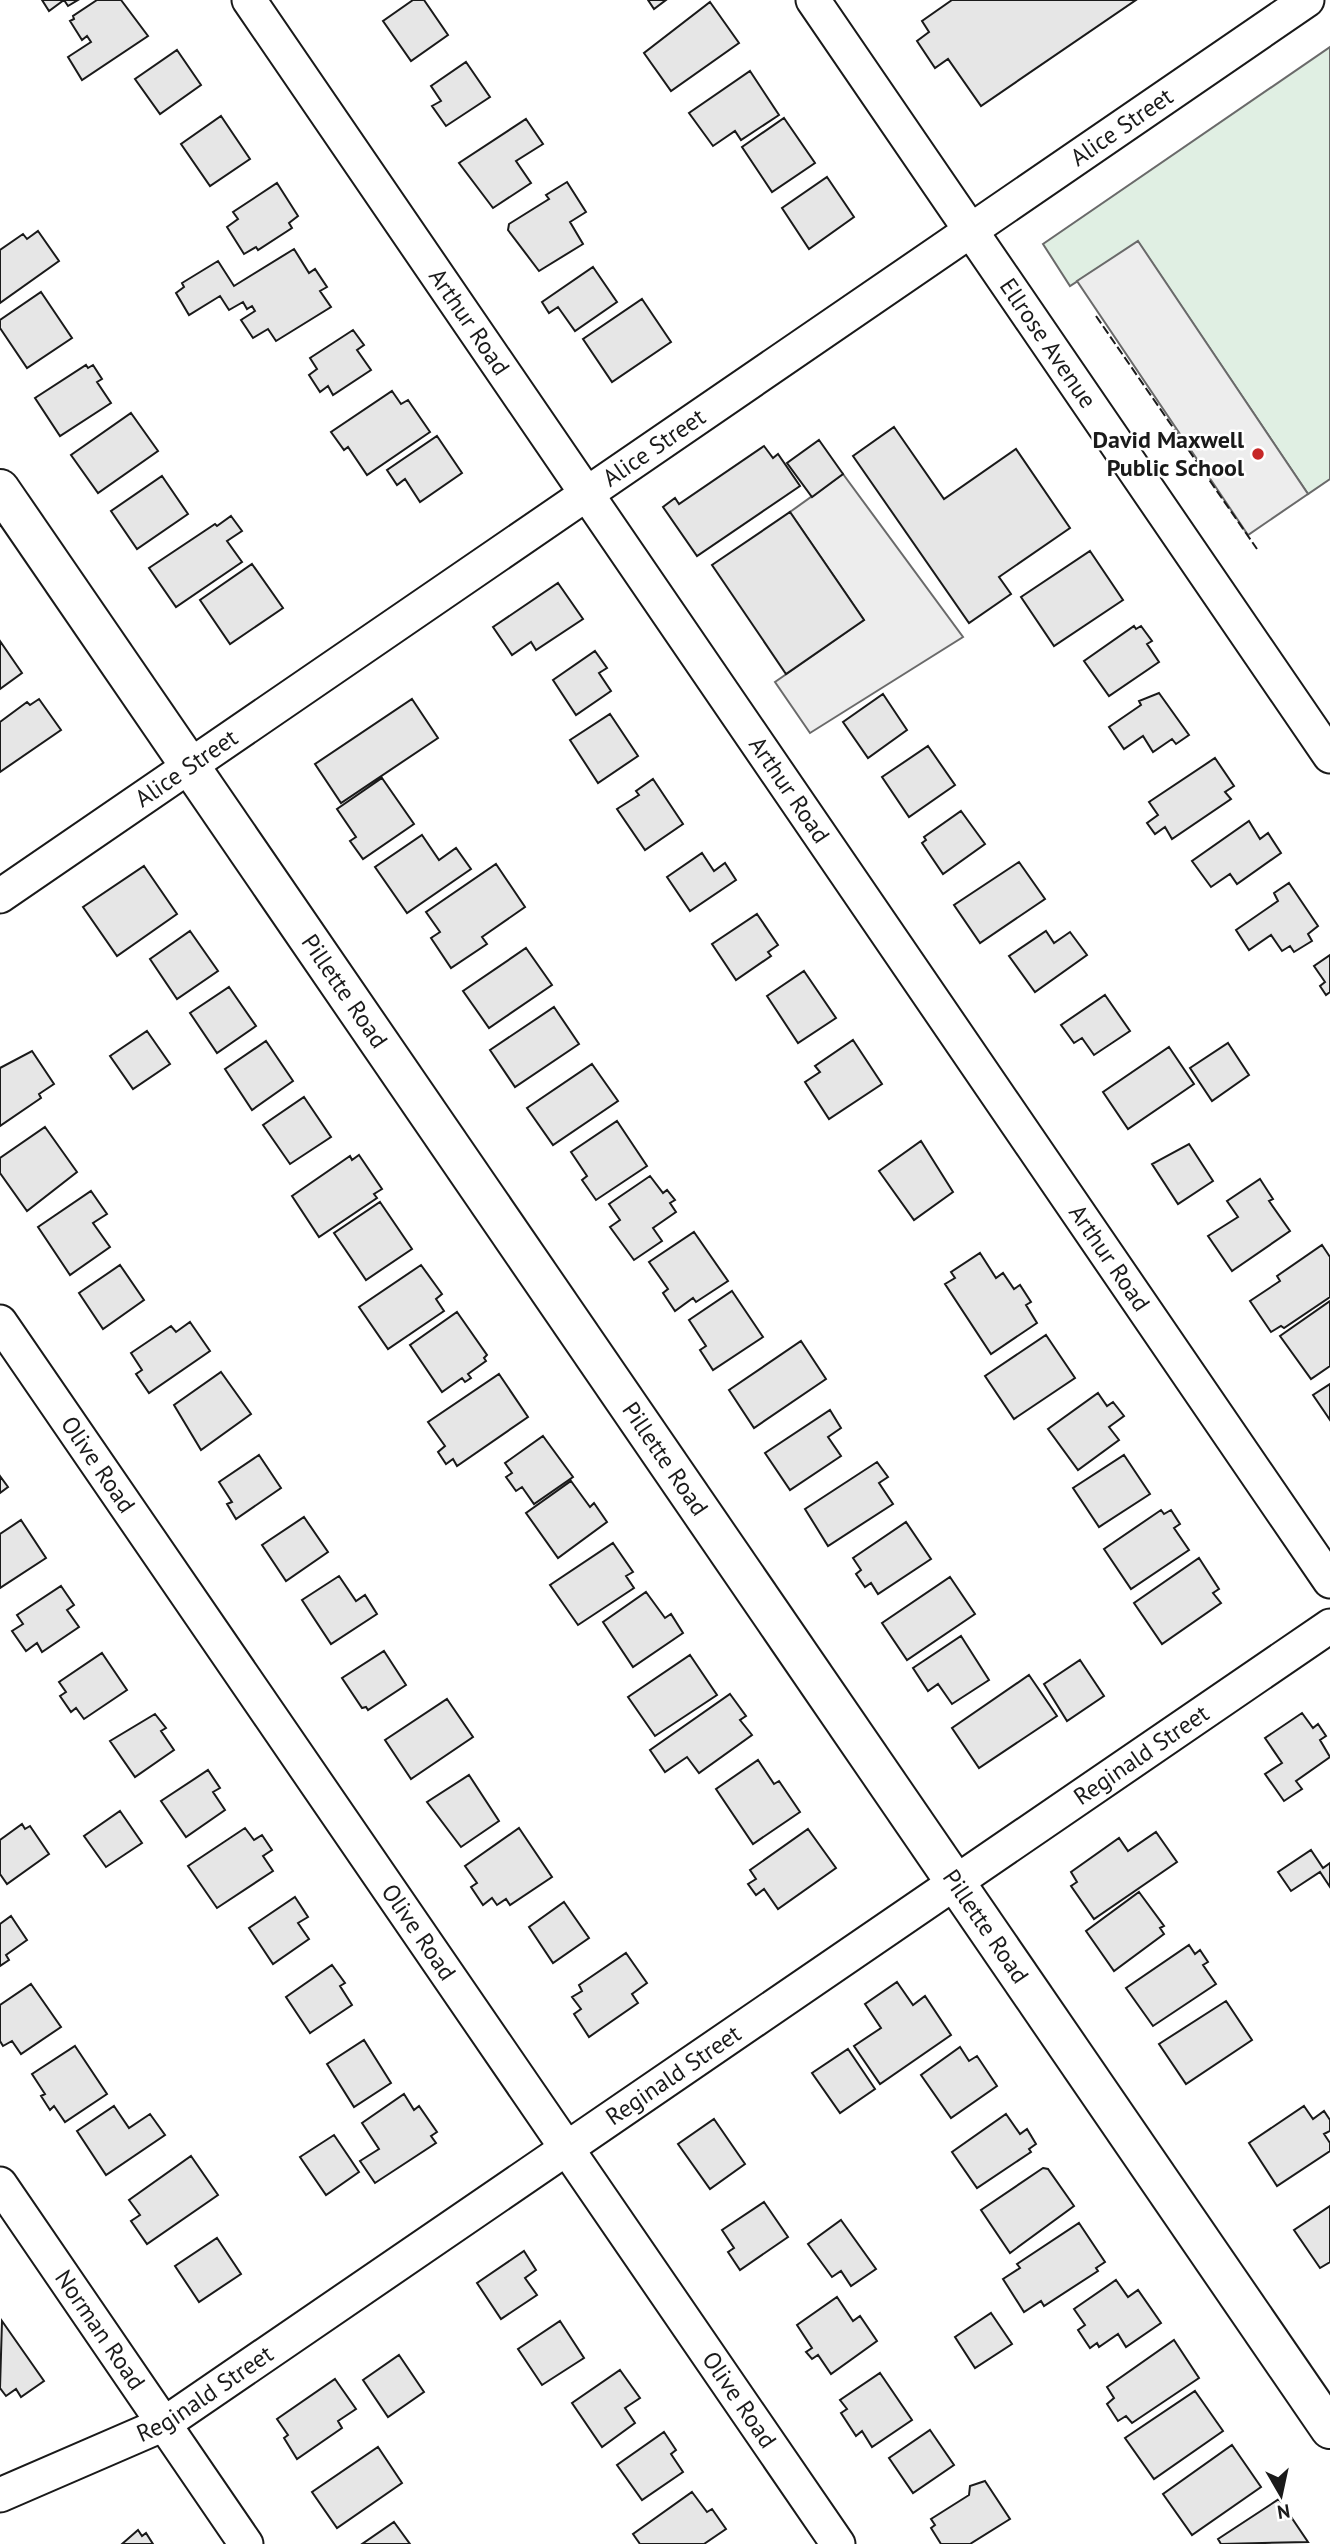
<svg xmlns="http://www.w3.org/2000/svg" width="1330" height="2544" viewBox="0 0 1330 2544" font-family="'PT Sans',sans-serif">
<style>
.green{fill:#e0efe3;stroke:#6a6a6a;stroke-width:2}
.parking{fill:#ededed;stroke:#6a6a6a;stroke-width:2}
.building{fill:#e6e6e6;stroke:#1a1a1a;stroke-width:2}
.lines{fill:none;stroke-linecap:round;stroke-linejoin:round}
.street-casing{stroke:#1a1a1a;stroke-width:37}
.secondary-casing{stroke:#1a1a1a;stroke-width:42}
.street{stroke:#fff;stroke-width:33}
.secondary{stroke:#fff;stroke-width:38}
.fence{stroke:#1a1a1a;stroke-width:2;stroke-dasharray:9 3.5;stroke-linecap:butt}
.poi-dot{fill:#c62828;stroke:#fff;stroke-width:2.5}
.labels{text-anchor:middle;stroke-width:5;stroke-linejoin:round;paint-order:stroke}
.street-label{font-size:24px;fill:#1a1a1a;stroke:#fff}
.poi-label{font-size:24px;font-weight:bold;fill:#1a1a1a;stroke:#fff;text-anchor:end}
</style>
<rect width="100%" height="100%" fill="#fff"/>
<path class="green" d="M 1330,47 L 1330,479 L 1308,494 L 1138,242 L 1070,286 L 1043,244 Z"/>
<path class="parking" d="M 1138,241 L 1308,494 L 1248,535 L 1077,281 Z
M 843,474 L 963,637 L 810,733 L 775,682 L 864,620 L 790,512 Z"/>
<path class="building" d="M 42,0 L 78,0 L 68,6 L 64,0 L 49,11 Z
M 97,0 L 121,0 L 148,36 L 82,80 L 68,57 L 91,42 L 87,36 L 82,40 L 70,21 L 74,19 L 73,16 Z
M 413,0 L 424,0 L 448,35 L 411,61 L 383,21 Z
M 648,0 L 666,0 L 654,9 Z
M 952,0 L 1136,0 L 981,106 L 948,59 L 935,68 L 917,41 L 929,32 L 922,21 Z
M 710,2 L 739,43 L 671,91 L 644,53 Z
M 177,50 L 201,85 L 160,114 L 135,79 Z
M 466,62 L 490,97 L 446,126 L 432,106 L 441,101 L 431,86 Z
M 750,71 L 779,115 L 741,140 L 735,131 L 713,146 L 689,113 Z
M 221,116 L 250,159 L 210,186 L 181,144 Z
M 784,118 L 815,163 L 772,192 L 742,147 Z
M 526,119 L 543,144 L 516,161 L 531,183 L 493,208 L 459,163 Z
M 827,177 L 854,217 L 809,249 L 782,208 Z
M 567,182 L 586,212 L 570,222 L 583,244 L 539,271 L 508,230 L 509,224 L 549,199 L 546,195 Z
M 277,183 L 298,216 L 289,223 L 292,228 L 258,250 L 256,247 L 244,254 L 227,227 L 238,219 L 233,212 Z
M 38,231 L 59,261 L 0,303 L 0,250 L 23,234 L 27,239 Z
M 294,249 L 309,273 L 315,269 L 327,287 L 320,291 L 331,307 L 276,341 L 268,329 L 253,338 L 241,320 L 255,311 L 252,306 L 247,309 L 243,302 L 229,310 L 220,296 L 189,315 L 176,293 L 184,287 L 182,283 L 218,261 L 234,286 Z
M 593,267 L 617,302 L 575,331 L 558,307 L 549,313 L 542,302 Z
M 41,292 L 72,338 L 27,368 L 0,328 L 0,320 Z
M 642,299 L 671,342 L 612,382 L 583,339 Z
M 353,330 L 364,345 L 357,350 L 371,370 L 333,395 L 328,386 L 320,392 L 309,375 L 317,369 L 310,358 Z
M 86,365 L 88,368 L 93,365 L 102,379 L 97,382 L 111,403 L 60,436 L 35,398 Z
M 392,391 L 401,404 L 408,400 L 430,432 L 367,475 L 348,447 L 344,450 L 331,432 Z
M 131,413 L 158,451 L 98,493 L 71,455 Z
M 894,427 L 944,499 L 1016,449 L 1070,528 L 999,577 L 1011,594 L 969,623 L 853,456 Z
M 437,436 L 462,473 L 420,502 L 405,479 L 397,485 L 387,470 Z
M 819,440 L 843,474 L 812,497 L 787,463 Z
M 764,446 L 773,458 L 778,454 L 800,486 L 697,556 L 663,507 L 675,498 L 679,504 Z
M 162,476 L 188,514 L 137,549 L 111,511 Z
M 790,512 L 864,620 L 786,674 L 712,565 Z
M 231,516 L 242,531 L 227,541 L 242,562 L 176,607 L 149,568 L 215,524 L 217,526 Z
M 1090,551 L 1123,600 L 1054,646 L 1021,597 Z
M 252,564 L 283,608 L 230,644 L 200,600 Z
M 558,583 L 583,619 L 536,650 L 531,642 L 512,655 L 493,627 Z
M 1134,626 L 1136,629 L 1141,626 L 1152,641 L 1147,644 L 1159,662 L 1109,696 L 1084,661 Z
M 0,641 L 22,673 L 0,689 Z
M 595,651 L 607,668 L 599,673 L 611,691 L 576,715 L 553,680 Z
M 1159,693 L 1189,735 L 1176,744 L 1172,739 L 1153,752 L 1143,736 L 1124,749 L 1109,727 L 1141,705 L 1139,701 Z
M 883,694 L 907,730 L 868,758 L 843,722 Z
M 39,699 L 61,730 L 0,772 L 0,722 L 27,702 L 30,705 Z
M 412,699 L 438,738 L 341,803 L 315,764 Z
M 610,714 L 638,756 L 598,783 L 570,740 Z
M 928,746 L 955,785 L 909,817 L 882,777 Z
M 1215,758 L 1234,786 L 1225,792 L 1231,799 L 1172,839 L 1165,827 L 1155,834 L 1147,823 L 1158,815 L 1149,802 Z
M 382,778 L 414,824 L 363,859 L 350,841 L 356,837 L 337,809 Z
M 653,779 L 683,824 L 645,850 L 617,809 L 639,795 L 636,791 Z
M 961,811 L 985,844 L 943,874 L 922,843 L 926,840 L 924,837 Z
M 1249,821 L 1260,839 L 1268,833 L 1281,853 L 1237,884 L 1230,874 L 1211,887 L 1192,861 Z
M 422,835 L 439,860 L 456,848 L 471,869 L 407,913 L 375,867 Z
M 702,853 L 714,871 L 725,863 L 736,880 L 690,911 L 667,877 Z
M 1019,862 L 1045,899 L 980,943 L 954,905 Z
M 496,864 L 525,907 L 482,937 L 487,944 L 451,968 L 431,938 L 440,932 L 426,912 Z
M 144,866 L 177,914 L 117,956 L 83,907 Z
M 1289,883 L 1318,926 L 1308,934 L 1312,941 L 1294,952 L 1290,946 L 1282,951 L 1271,935 L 1249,950 L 1236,930 L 1278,901 L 1274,893 Z
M 757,914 L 778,945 L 768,952 L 771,956 L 736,980 L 712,944 Z
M 190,931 L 218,971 L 177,999 L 150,959 Z
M 1046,931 L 1054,943 L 1070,932 L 1087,955 L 1035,992 L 1009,956 Z
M 526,948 L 552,985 L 489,1028 L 463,991 Z
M 1330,955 L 1330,992 L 1326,995 L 1320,986 L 1325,982 L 1314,966 Z
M 804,971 L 836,1018 L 798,1043 L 767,996 Z
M 229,987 L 256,1026 L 217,1053 L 190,1013 Z
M 1105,995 L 1130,1031 L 1094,1055 L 1082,1038 L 1074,1043 L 1061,1025 Z
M 554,1007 L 579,1044 L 515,1087 L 490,1050 Z
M 147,1031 L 170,1064 L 133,1089 L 110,1056 Z
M 853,1040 L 882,1084 L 829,1119 L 805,1082 L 820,1072 L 815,1066 Z
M 266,1041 L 293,1081 L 252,1110 L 225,1069 Z
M 1228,1043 L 1249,1075 L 1212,1101 L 1190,1068 Z
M 1169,1047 L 1194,1084 L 1128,1129 L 1103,1092 Z
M 32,1051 L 54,1084 L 39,1094 L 41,1098 L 0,1126 L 0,1068 Z
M 592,1064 L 618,1101 L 553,1145 L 527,1108 Z
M 304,1097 L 331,1137 L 290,1164 L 263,1125 Z
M 617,1121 L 647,1166 L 596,1200 L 582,1180 L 587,1176 L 571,1152 Z
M 45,1127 L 77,1172 L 27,1211 L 0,1173 L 0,1158 Z
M 921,1141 L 953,1192 L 914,1220 L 879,1171 Z
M 1189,1144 L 1213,1181 L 1178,1204 L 1152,1164 Z
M 359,1155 L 382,1189 L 374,1194 L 377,1198 L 319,1237 L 292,1196 L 350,1156 L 352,1160 Z
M 650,1176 L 663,1193 L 667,1190 L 675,1200 L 670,1203 L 676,1212 L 653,1228 L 662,1241 L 634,1260 L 610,1227 L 620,1220 L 609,1204 Z
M 1260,1179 L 1273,1199 L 1269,1201 L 1290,1231 L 1232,1271 L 1208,1236 L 1238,1217 L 1227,1201 Z
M 91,1191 L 107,1214 L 93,1223 L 110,1247 L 70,1275 L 38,1227 Z
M 380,1202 L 412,1249 L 366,1280 L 334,1233 Z
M 694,1232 L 728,1281 L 696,1302 L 693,1298 L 675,1311 L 663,1293 L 668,1289 L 649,1262 Z
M 1322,1245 L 1330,1257 L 1330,1297 L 1284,1328 L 1281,1326 L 1271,1332 L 1250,1301 L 1280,1281 L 1277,1276 Z
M 980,1253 L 996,1278 L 1003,1273 L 1014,1289 L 1020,1285 L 1031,1302 L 1026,1305 L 1037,1323 L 991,1354 L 945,1284 L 955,1278 L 951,1272 Z
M 120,1265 L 144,1300 L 103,1329 L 79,1293 Z
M 421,1265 L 442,1294 L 436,1299 L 444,1311 L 388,1349 L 359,1307 Z
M 732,1291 L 763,1337 L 713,1370 L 700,1350 L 706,1346 L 689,1320 Z
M 1330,1301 L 1330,1366 L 1311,1379 L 1280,1336 Z
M 457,1312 L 487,1355 L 484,1358 L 486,1361 L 468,1374 L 471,1378 L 465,1382 L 462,1378 L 442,1392 L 410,1345 Z
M 190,1322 L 210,1351 L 149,1393 L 136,1374 L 142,1370 L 131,1353 L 171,1326 L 176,1332 Z
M 1046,1335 L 1075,1378 L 1014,1419 L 985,1376 Z
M 801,1341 L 826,1379 L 754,1428 L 729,1390 Z
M 221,1372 L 251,1414 L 201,1450 L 174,1405 Z
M 499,1374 L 528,1417 L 457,1466 L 453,1459 L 446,1464 L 438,1452 L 445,1446 L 428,1422 Z
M 1330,1384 L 1330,1420 L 1313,1395 Z
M 1098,1393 L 1107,1406 L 1113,1402 L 1124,1416 L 1109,1427 L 1119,1440 L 1078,1470 L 1048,1429 Z
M 830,1410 L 841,1428 L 828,1437 L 841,1456 L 790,1490 L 765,1453 Z
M 543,1436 L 573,1477 L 534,1504 L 522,1487 L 516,1491 L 506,1477 L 512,1473 L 505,1463 Z
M 259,1455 L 281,1488 L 236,1519 L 227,1504 L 232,1502 L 219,1482 Z
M 1124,1455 L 1150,1494 L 1099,1527 L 1073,1488 Z
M 877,1462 L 888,1477 L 879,1483 L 893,1504 L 828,1546 L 805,1509 Z
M 0,1476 L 8,1487 L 0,1493 Z
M 571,1481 L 590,1507 L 594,1503 L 607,1522 L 558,1558 L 526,1513 Z
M 1161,1510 L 1164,1514 L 1171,1510 L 1180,1524 L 1174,1528 L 1189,1550 L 1131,1589 L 1104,1549 Z
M 304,1517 L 328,1552 L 286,1581 L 262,1545 Z
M 21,1520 L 46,1558 L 0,1588 L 0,1534 Z
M 906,1522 L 931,1559 L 878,1594 L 871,1583 L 865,1587 L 856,1574 L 861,1570 L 853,1558 Z
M 613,1543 L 633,1572 L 626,1576 L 634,1588 L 578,1625 L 550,1585 Z
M 1199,1558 L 1219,1589 L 1213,1593 L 1221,1603 L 1162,1644 L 1134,1603 Z
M 339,1576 L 356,1601 L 365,1595 L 377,1614 L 331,1644 L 302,1600 Z
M 950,1577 L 975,1614 L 907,1660 L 882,1623 Z
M 61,1586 L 74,1605 L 67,1610 L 79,1627 L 42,1652 L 37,1643 L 26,1651 L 12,1631 L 23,1624 L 17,1615 Z
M 646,1592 L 665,1618 L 671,1614 L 683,1633 L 633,1667 L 603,1622 Z
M 961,1636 L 989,1680 L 952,1704 L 938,1684 L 928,1691 L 913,1668 Z
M 384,1651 L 406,1685 L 368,1710 L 366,1707 L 362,1708 L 342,1678 Z
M 102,1653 L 127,1690 L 84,1719 L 76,1708 L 71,1712 L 60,1696 L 66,1692 L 59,1682 Z
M 690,1655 L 717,1695 L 655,1736 L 628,1697 Z
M 1080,1660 L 1104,1696 L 1067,1721 L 1044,1684 Z
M 1029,1675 L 1057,1716 L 979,1768 L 952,1728 Z
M 730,1694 L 746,1716 L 740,1720 L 752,1735 L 699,1773 L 687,1757 L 665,1772 L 650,1750 Z
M 447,1699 L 473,1737 L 411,1779 L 385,1740 Z
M 1302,1713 L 1313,1728 L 1318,1724 L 1326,1736 L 1320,1740 L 1330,1757 L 1296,1781 L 1302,1789 L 1284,1801 L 1265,1774 L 1282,1763 L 1265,1738 Z
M 155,1714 L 166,1728 L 161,1731 L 174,1750 L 135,1777 L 110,1741 Z
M 758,1760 L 774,1784 L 779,1781 L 800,1812 L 753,1844 L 716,1789 Z
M 208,1770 L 220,1788 L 213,1792 L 225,1810 L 186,1837 L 161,1801 Z
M 469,1775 L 499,1821 L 461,1847 L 427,1802 Z
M 120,1811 L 142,1843 L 106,1867 L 84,1836 Z
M 22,1824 L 25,1829 L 30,1826 L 49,1854 L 7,1884 L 0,1874 L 0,1840 Z
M 245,1828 L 254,1840 L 262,1835 L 272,1850 L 263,1856 L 273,1871 L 217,1908 L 188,1866 Z
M 519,1828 L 552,1877 L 510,1905 L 506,1899 L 497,1905 L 492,1898 L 483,1905 L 471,1887 L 477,1883 L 465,1866 Z
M 808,1829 L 836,1868 L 778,1909 L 764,1889 L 756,1895 L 748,1884 L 756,1879 L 750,1870 Z
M 1156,1832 L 1177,1862 L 1094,1919 L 1071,1886 L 1077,1882 L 1071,1872 L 1119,1838 L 1128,1851 Z
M 1311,1850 L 1323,1868 L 1330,1863 L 1330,1887 L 1320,1872 L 1291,1891 L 1278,1872 Z
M 1139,1892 L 1164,1926 L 1160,1928 L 1164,1934 L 1114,1971 L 1086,1931 Z
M 295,1897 L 308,1917 L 298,1923 L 309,1939 L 273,1964 L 249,1928 Z
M 564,1902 L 589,1938 L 553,1963 L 529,1927 Z
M 11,1916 L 27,1940 L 6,1955 L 9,1960 L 0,1966 L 0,1924 Z
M 1189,1945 L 1195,1954 L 1200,1950 L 1208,1962 L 1203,1965 L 1216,1984 L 1153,2026 L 1126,1988 Z
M 626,1953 L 647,1983 L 632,1994 L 638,2003 L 589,2037 L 574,2014 L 581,2009 L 572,1997 L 582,1991 L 579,1985 Z
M 332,1965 L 345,1983 L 340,1986 L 352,2005 L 310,2033 L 286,1997 Z
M 897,1982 L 913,2005 L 925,1996 L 951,2035 L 880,2084 L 854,2046 L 881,2028 L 865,2004 Z
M 31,1984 L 61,2027 L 21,2054 L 12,2041 L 3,2046 L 0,2041 L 0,2005 Z
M 1226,2001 L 1252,2040 L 1186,2084 L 1159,2044 Z
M 364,2040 L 391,2083 L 354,2107 L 327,2064 Z
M 75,2046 L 107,2094 L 65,2122 L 54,2106 L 50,2110 L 41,2096 L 45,2094 L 32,2074 Z
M 960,2047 L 969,2061 L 977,2056 L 997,2086 L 951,2118 L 921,2075 Z
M 848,2049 L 875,2089 L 840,2113 L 812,2073 Z
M 404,2094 L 414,2110 L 419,2106 L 437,2132 L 431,2136 L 436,2143 L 375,2183 L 360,2161 L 379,2149 L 362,2123 Z
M 114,2106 L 129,2128 L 150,2114 L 165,2135 L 106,2175 L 77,2131 Z
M 1304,2106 L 1313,2119 L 1324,2111 L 1330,2120 L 1330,2131 L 1324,2134 L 1330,2143 L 1330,2151 L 1277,2186 L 1249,2143 Z
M 1006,2114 L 1020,2134 L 1027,2129 L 1036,2144 L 1029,2149 L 1031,2152 L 977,2188 L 952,2152 Z
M 714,2119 L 745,2164 L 710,2189 L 678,2144 Z
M 334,2135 L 359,2172 L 326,2195 L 300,2157 Z
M 191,2156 L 218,2195 L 147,2244 L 131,2221 L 140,2215 L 129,2200 Z
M 1043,2168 L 1048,2169 L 1074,2206 L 1010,2253 L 981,2210 Z
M 764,2202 L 788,2237 L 740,2270 L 728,2252 L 734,2248 L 722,2230 Z
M 1330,2206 L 1330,2262 L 1320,2268 L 1294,2230 Z
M 841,2220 L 876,2269 L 851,2286 L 841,2271 L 832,2277 L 808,2244 Z
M 1079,2223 L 1105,2262 L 1096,2268 L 1098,2271 L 1044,2306 L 1041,2301 L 1024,2312 L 1003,2279 L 1020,2268 L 1017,2264 Z
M 217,2238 L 241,2274 L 199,2302 L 175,2266 Z
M 524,2251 L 536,2270 L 525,2278 L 537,2295 L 501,2319 L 477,2283 Z
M 1116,2280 L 1128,2297 L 1138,2290 L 1161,2323 L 1126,2347 L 1118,2334 L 1099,2347 L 1097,2343 L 1090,2348 L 1078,2330 L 1085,2325 L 1074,2309 Z
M 837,2297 L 853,2321 L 860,2316 L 877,2341 L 831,2374 L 818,2355 L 812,2359 L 806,2352 L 812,2348 L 797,2325 Z
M 991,2313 L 1012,2344 L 975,2368 L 955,2337 Z
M 2,2321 L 44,2381 L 21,2397 L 16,2389 L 6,2396 L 0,2388 Z
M 560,2321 L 584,2358 L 542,2385 L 518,2349 Z
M 1174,2340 L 1199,2378 L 1132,2423 L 1126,2416 L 1118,2421 L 1107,2404 L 1114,2398 L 1107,2387 Z
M 399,2355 L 424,2392 L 388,2417 L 363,2380 Z
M 620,2370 L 640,2398 L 625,2408 L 635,2423 L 602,2447 L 572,2403 Z
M 880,2373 L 912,2420 L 872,2447 L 862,2431 L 856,2436 L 841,2413 L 847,2409 L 840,2400 Z
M 335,2379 L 356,2409 L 338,2421 L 342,2428 L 297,2459 L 284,2438 L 288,2435 L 277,2419 Z
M 1195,2391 L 1223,2431 L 1154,2479 L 1125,2438 Z
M 930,2430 L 954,2465 L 913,2493 L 889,2458 Z
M 664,2432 L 676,2450 L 671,2454 L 683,2472 L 642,2500 L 617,2465 Z
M 1232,2445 L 1261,2487 L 1192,2535 L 1163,2494 Z
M 378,2447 L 402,2483 L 337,2528 L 312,2492 Z
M 985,2481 L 1010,2519 L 970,2544 L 941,2544 L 931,2528 L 935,2525 L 931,2519 L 969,2495 L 970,2486 Z
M 692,2492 L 707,2512 L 712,2509 L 726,2529 L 704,2544 L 640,2544 L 633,2534 Z
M 1279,2499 L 1308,2542 L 1221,2544 L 1218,2539 Z
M 394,2522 L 410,2544 L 362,2544 Z
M 138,2530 L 142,2536 L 146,2533 L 153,2544 L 122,2544 Z"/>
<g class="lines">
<defs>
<g id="street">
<path id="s1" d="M 249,0 L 1330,1581"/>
<path id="s2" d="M 813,0 L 1330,756"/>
<path id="s3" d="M 0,896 L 1307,0"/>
<path id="s4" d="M 0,1322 L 838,2544"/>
<path id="s5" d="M 0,2184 L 246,2544"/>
<path id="s6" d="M 0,2495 L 164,2424 L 1330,1626"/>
</g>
<g id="secondary">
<path id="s7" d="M 0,489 L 1330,2429"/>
</g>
</defs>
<use href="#street" class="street-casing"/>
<use href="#secondary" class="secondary-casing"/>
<use href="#street" class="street"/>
<use href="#secondary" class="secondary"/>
<path class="fence" d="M 1096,316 L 1257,549"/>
</g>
<circle class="poi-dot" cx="1258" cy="454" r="7"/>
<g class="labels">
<g class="street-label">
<text dy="8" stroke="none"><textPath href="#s3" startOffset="1360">Alice Street</textPath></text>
<text dy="8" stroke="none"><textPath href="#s1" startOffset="390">Arthur Road</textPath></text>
<text dy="8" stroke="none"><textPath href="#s2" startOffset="416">Ellrose Avenue</textPath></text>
<text dy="8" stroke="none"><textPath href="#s3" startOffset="793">Alice Street</textPath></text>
<text dy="8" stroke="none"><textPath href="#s3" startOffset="226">Alice Street</textPath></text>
<text dy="8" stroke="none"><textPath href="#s1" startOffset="957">Arthur Road</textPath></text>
<text dy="8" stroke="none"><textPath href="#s7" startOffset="609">Pillette Road</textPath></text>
<text dy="8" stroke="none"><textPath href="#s1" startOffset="1524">Arthur Road</textPath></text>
<text dy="8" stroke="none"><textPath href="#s7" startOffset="1176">Pillette Road</textPath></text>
<text dy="8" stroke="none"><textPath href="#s4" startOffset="173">Olive Road</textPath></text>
<text dy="8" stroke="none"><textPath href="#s6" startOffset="1363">Reginald Street</textPath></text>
<text dy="8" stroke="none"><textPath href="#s7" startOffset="1743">Pillette Road</textPath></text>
<text dy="8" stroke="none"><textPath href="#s4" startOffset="740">Olive Road</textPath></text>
<text dy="8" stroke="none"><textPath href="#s6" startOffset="796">Reginald Street</textPath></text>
<text dy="8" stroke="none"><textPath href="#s5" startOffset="177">Norman Road</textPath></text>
<text dy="8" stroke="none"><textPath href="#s6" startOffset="229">Reginald Street</textPath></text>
<text dy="8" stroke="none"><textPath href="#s4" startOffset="1307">Olive Road</textPath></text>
</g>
<g class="poi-label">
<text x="1244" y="448">David Maxwell<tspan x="1244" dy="28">Public School</tspan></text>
</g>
</g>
<g transform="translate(1281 2495) rotate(171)" stroke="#ffffff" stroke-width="5" paint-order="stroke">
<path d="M0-5L12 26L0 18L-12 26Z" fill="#1a1a1a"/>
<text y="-10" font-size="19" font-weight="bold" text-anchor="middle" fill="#1a1a1a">N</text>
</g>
</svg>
